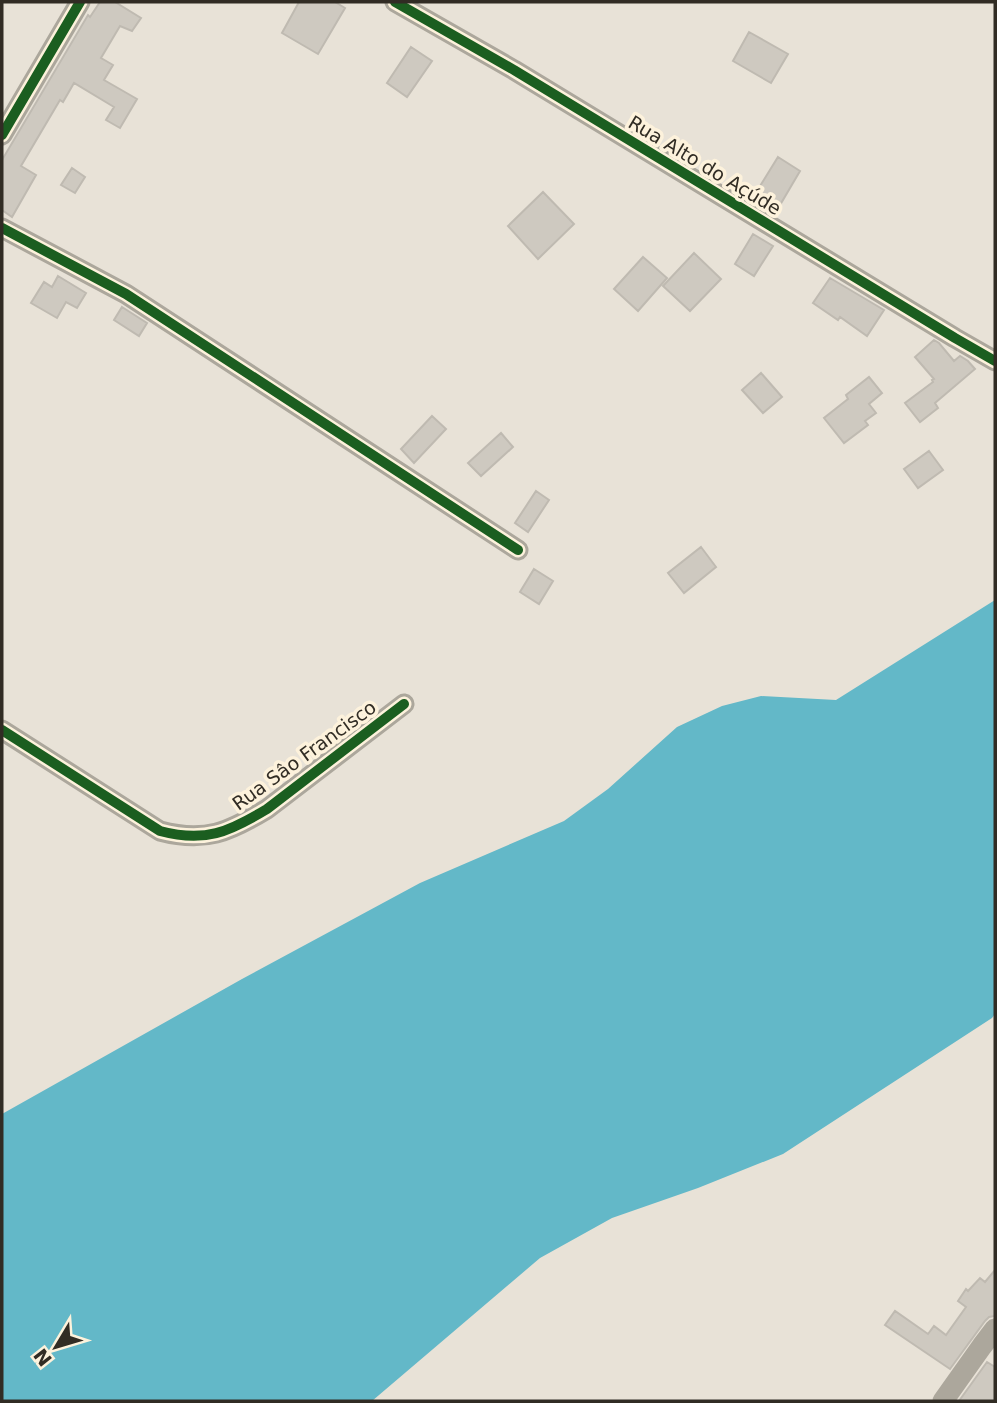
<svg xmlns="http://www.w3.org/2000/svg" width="997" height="1403" viewBox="0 0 997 1403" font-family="'DejaVu Sans',sans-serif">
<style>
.water{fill:#63b8c8}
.building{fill:#cec9c0;stroke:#bfbab1;stroke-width:2}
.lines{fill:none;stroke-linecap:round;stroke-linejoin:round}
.street{stroke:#aca79c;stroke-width:21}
.cycleway-casing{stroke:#fdf2dc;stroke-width:15}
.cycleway{stroke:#1b5e20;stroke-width:10}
.labels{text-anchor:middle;stroke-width:7;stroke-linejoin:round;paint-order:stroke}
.street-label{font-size:19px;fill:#312c24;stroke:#fdf2dc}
</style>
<rect width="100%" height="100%" fill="#e8e2d7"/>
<path class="water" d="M 995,600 L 995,1014 L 992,1018 L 783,1154 L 698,1188 L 612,1218 L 540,1258 L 372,1401 L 2,1401 L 2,1114 L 242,979 L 420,883 L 564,821 L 608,789 L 677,727 L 722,706 L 761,696 L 836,700 Z"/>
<path class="building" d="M 100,2 L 115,2 L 141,18 L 132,31 L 120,26 L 101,58 L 113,65 L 104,80 L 137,99 L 120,128 L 106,120 L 114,107 L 74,83 L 63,102 L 60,100 L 21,166 L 36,175 L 12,217 L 2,210 L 2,160 L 88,15 L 90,17 Z
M 299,2 L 335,2 L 345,8 L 318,54 L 282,33 Z
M 749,32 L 788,54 L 771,83 L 733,61 Z
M 411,47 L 432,61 L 407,97 L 387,83 Z
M 778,157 L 800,171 L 780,205 L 757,191 Z
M 72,168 L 85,177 L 75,193 L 61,185 Z
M 543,192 L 574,224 L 538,259 L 508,226 Z
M 753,234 L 773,246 L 754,276 L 735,264 Z
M 694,253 L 721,279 L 690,311 L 663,286 Z
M 643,257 L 667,278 L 638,311 L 614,289 Z
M 58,276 L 86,293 L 77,308 L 66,302 L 57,318 L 31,303 L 44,282 L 52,287 Z
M 830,278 L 884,310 L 867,336 L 840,317 L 838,320 L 813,303 Z
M 122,307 L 147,323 L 139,336 L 114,320 Z
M 934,340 L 939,343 L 954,361 L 960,356 L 968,361 L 975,369 L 935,403 L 938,408 L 920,422 L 905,403 L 933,382 L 932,380 L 934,379 L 915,357 Z
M 761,373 L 782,397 L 763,413 L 742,390 Z
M 869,377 L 882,393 L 869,404 L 876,413 L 865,421 L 868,425 L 844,443 L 824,418 L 848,399 L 846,395 Z
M 432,416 L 446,429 L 414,463 L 401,449 Z
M 501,433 L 513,447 L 481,476 L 468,463 Z
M 929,451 L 943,470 L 918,488 L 904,469 Z
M 536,491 L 549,500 L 528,532 L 515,523 Z
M 701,547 L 716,567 L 684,593 L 668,573 Z
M 534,569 L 553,581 L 539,604 L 520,592 Z
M 995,1270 L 995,1316 L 989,1317 L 985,1321 L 950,1369 L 885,1325 L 895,1311 L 928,1334 L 934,1326 L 946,1335 L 966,1307 L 958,1301 L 966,1289 L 968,1291 L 980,1278 L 985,1282 Z
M 987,1362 L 995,1367 L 995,1401 L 959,1401 Z"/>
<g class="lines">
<path class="street" d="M 395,2 L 514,70 L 955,338 L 995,361
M 2,135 L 80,2
M 2,228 L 126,294 L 518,550
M 2,730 L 160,831 C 205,843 229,832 267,809 L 404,704
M 943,1401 L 982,1346 L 995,1329"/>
<defs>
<path id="cycleway" d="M 395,2 L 514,70 L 955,338 L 995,361
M 2,135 L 80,2
M 2,228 L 126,294 L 518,550
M 2,730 L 160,831 C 205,843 229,832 267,809 L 404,704"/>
</defs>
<use href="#cycleway" class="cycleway-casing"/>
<use href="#cycleway" class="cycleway"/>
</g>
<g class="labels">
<g class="street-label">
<text transform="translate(705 165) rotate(31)" y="7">Rua Alto do Açúde</text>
<text transform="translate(304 755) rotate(-36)" y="7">Rua Sâo Francisco</text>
</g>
</g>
<rect width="997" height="1403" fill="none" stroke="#312c24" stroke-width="7"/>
<g transform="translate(56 1347) rotate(232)" stroke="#fdf2dc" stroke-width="5" paint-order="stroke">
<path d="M0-5L12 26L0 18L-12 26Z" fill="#312c24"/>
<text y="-10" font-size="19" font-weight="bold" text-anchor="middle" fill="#312c24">N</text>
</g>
</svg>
